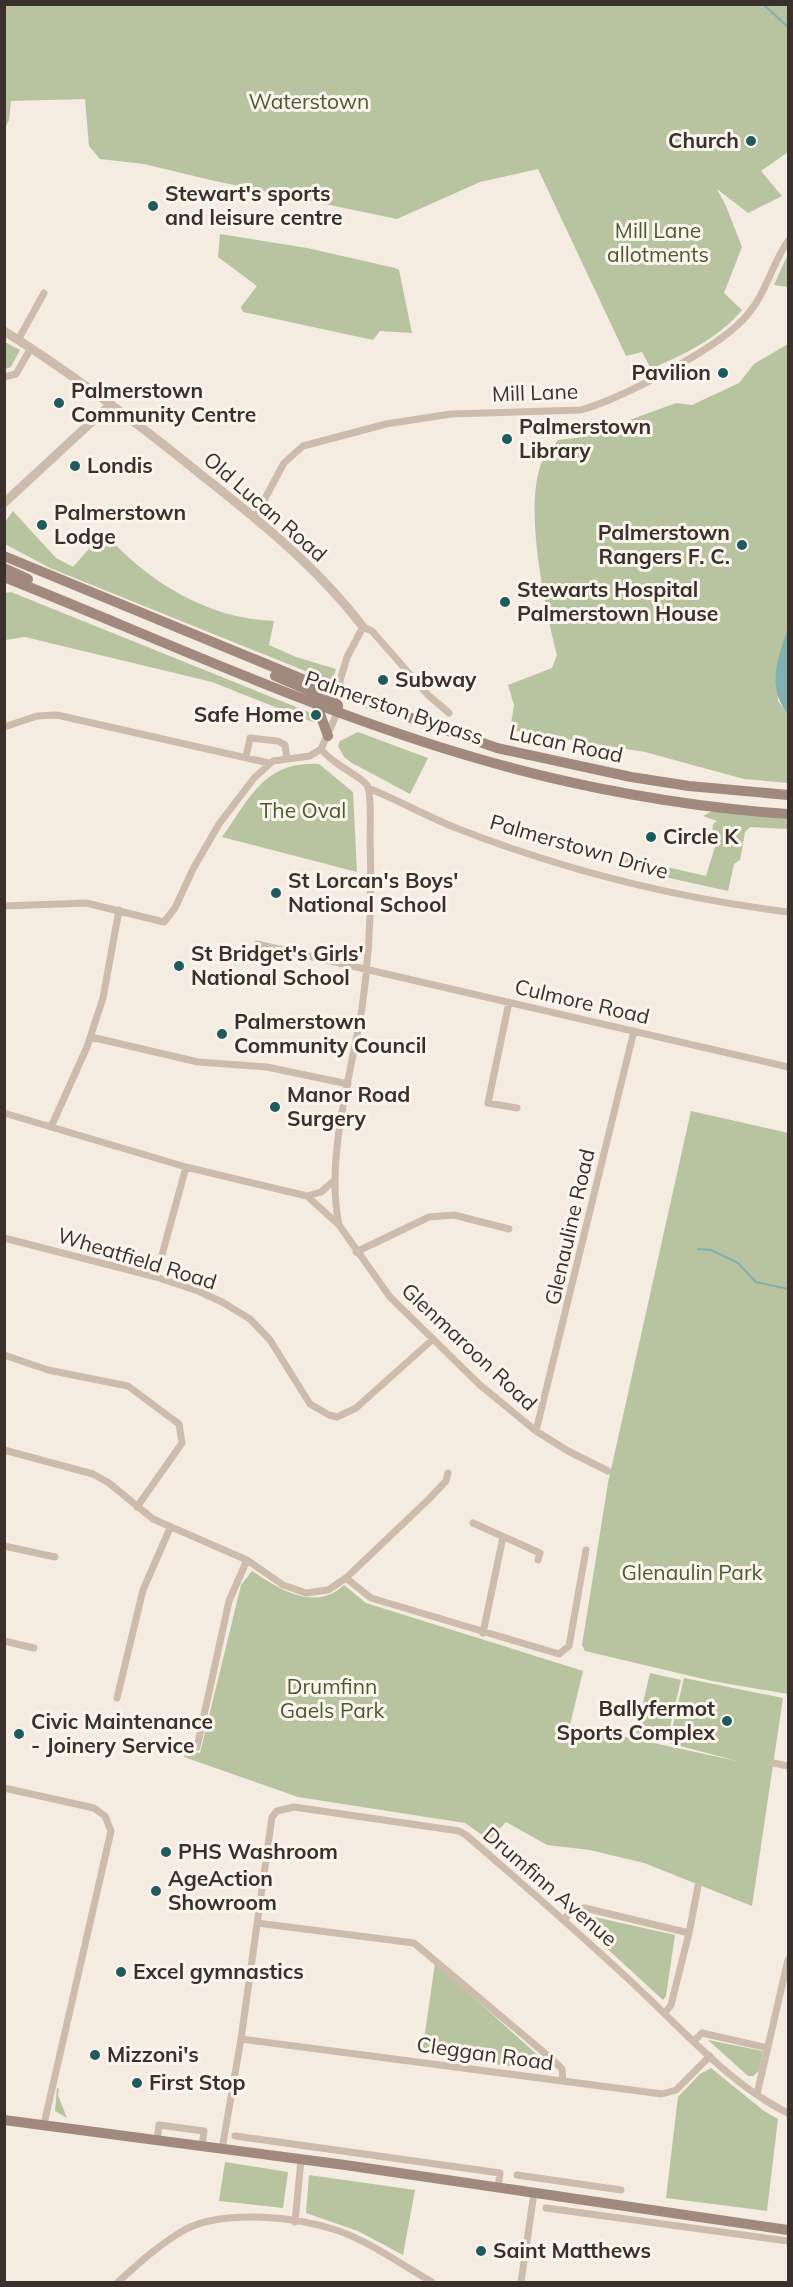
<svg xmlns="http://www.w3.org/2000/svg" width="793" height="2287" viewBox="0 0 793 2287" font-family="Mulish,sans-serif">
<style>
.green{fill:#b8c4a0}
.water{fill:#7fb0b2}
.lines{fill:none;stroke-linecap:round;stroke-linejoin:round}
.stream{stroke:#7fb0b2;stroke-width:2}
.minor{stroke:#cdbbac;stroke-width:7}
.tertiary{stroke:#cdbbac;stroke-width:9}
.secondary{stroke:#a18a7d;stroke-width:10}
.poi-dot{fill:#1f5a5e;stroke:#fbf5ee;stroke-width:2}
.labels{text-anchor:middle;stroke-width:6;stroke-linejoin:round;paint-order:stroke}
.park-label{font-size:21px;fill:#4a5a2e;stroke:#fbf5ee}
.poi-label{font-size:21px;font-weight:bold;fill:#3b302b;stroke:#fbf5ee;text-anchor:start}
.street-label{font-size:21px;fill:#3b302b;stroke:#fbf5ee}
</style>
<rect width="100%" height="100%" fill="#f4ebe1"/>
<path class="green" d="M 4,5 L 788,5 L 788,152 L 761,171 L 782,196 L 748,213 L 717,189 L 726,206 L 742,247 L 724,293 L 742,310 C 718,339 684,354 651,369 L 642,352 L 626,356 L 538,169 L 480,182 L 397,219 L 215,181 L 144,164 L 100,159 L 89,146 L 85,99 L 11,101 L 9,120 L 5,128 Z
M 220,234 L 307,248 L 395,268 L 399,270 L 412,333 L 380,331 L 373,340 L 243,312 L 241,307 L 257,286 L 218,257 Z
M 788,254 L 788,287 L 774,285 Z
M 5,342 L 20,350 L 11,367 L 5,369 Z
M 788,344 L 788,627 L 781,650 L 778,701 L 788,714 L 788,783 L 744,779 L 645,752 L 510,730 L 514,705 L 508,685 L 552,668 L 557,655 C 545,608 525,513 540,467 C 543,457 552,448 558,440 L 583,437 L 676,403 L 692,405 L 739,383 L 754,364 Z
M 13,511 L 56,558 L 73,567 L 104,532 C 146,581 208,619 274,621 L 269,645 L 296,657 L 336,669 L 333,679 L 330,681 L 50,568 L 5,544 L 5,522 Z
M 11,592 L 316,715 L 313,722 L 212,682 L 25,637 L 5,640 L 4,593 Z
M 358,732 L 428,758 L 410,794 L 352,763 L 344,757 L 338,746 L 340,741 Z
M 319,764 L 353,792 L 357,872 L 222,837 C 250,798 264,761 319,764 Z
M 714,810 L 788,818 L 788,829 L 750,827 L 745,832 L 740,860 L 734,864 L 728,891 L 620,867 L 627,858 L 706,876 L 717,840 L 712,833 L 713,824 L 717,821 L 703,816 Z
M 691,1111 L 788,1133 L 788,1694 L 712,1681 L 585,1651 L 582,1645 L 608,1483 Z
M 252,1571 C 280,1590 315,1612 344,1585 L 366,1603 L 583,1671 L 570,1725 L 737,1761 L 669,1743 L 684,1678 L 783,1698 L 752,1906 L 644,1863 L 590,1850 L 547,1845 L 506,1822 L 489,1840 L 465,1823 L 298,1797 L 184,1757 L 186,1751 L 200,1753 L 241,1585 Z
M 650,1673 L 681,1680 L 667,1740 L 636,1733 Z
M 581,1914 L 675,1935 L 666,1996 L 663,2000 L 577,1921 Z
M 435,1963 L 552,2068 L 551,2072 L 422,2054 Z
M 708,2040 L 763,2051 L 759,2071 L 753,2076 L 748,2076 Z
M 711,2068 L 764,2111 L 778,2119 L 767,2211 L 666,2198 L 678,2097 L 700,2074 Z
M 57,2088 L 59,2089 L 58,2095 L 67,2118 L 55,2111 Z
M 225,2162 L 288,2172 L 283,2208 L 219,2201 Z
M 309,2175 L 415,2190 L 403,2255 L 358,2231 L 306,2213 Z"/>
<path class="water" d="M 788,627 L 788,714 C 766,687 778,658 788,627 Z"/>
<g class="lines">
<path class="stream" d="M 763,4 L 788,27
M 698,1249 L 711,1250 L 738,1263 L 756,1282 L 788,1289"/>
<path class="minor" d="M 18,340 L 44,293
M 4,377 L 16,374 L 31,348
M 255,517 L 284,463 L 303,446 L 386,424 L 451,414 L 581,410 C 622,398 722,347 748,314 C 766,293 772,264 788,241
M 343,696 L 340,681 L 347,657 L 363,627 L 372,631 L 428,695 L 449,713
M 4,727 L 37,716 L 57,715 L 269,763
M 321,749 L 339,709
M 246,757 L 250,738 L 278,741 L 285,745 L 287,759
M 368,788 C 398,800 426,816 456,828 C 561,869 676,898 788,912
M 4,906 L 86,903 L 164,922 L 175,908 L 193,869 L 219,824 L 254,778 L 273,761 L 310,756 L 321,749 C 333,765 361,776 367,785 C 372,794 370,828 370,840 C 372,896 370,952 362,1008 C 351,1076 325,1158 339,1225
M 257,944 L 788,1067
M 509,1002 L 488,1103 L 517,1108
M 91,1037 L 198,1062 L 267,1067 L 348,1084
M 4,1113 L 186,1167 L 307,1196 L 339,1225 L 390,1297 L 480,1385 L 536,1431 L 568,1451 L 608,1471
M 51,1127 L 87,1047 L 103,998 L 119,910
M 307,1196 L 321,1192 L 335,1180
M 4,1238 L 156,1277 L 198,1291 L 222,1302 L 250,1319 L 270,1340 L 310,1404 L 329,1415 L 337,1417 L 356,1408 L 432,1340
M 356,1252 L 429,1217 L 454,1215 L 509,1229
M 156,1277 L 186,1167
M 4,1355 L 48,1370 L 128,1386 L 179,1424 L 182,1443 L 137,1507
M 536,1431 L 634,1031
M 4,1450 L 93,1474 L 109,1483 L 153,1519 L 247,1560 L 283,1585 L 306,1593 L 328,1590 L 346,1578 L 428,1500 L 446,1481 L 448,1473
M 473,1523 L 540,1553 L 538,1560
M 4,1546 L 55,1557
M 346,1578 L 371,1598 L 559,1654 L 569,1646 L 586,1550
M 483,1633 L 503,1537
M 4,1641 L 34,1648
M 117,1698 L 143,1590 L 170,1528
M 197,1747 L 229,1601 L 247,1560
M 773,1763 L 788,1766
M 4,1788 L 94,1808 L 105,1816 L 111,1831 L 44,2124
M 565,1919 L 571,1910 L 585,1908 L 689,1933 L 671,2005 L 665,2013
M 257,1923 L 414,1943 L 553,2060 L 562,2069 L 563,2081
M 689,1933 L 698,1886
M 241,2039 L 662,2094 L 676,2090 L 710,2056
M 695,2040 L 702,2033 L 768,2048
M 757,2094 L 788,1960
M 235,2136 L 500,2173 L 498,2188
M 157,2140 L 159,2125 L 204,2131 L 202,2146
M 222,2149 L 241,2039 L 272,1817 L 277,1811 L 294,1807 L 459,1831 L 466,1835 C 525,1886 584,1937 641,1991 C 686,2033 732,2086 788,2113
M 517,2175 L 621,2190
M 546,2208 L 788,2241
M 295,2222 L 301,2160
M 118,2282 C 139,2263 161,2243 186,2229 C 226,2209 299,2217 339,2231 C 372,2243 402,2265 432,2282
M 521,2282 L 534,2193"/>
<path class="tertiary" d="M 4,331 C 75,375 140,425 204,477 C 261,522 319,569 363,627
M 4,503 L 111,404"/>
<path class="secondary" d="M 4,556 L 322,687 L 497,748 L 631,777 L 689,786 L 788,795
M 4,568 L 28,579
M 4,577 C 160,639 314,711 476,758 C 575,787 685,807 788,814
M 275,676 L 333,701 L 338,705 L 338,711
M 316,703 L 328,736
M 4,2120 L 345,2165 L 788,2230"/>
</g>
<g class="poi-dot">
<circle cx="751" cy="141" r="6"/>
<circle cx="153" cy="206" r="6"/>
<circle cx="723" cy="373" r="6"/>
<circle cx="59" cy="403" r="6"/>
<circle cx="507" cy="439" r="6"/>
<circle cx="75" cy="466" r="6"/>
<circle cx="42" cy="525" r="6"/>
<circle cx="742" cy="545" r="6"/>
<circle cx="505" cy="602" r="6"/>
<circle cx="383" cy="680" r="6"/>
<circle cx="316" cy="715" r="6"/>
<circle cx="651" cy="837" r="6"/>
<circle cx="276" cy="893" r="6"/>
<circle cx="179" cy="966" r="6"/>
<circle cx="222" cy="1034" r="6"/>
<circle cx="275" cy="1107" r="6"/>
<circle cx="727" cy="1721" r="6"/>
<circle cx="19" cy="1734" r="6"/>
<circle cx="166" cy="1852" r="6"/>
<circle cx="156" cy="1891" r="6"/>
<circle cx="121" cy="1972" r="6"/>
<circle cx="95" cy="2055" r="6"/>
<circle cx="137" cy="2083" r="6"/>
<circle cx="481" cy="2251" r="6"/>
</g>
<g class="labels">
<g class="park-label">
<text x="309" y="109">Waterstown</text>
<text x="658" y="238">Mill Lane<tspan x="658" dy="24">allotments</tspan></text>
<text x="303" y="818">The Oval</text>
<text x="692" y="1580">Glenaulin Park</text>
<text x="332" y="1694">Drumfinn<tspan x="332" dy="24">Gaels Park</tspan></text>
</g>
<g class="poi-label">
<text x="739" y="148" text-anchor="end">Church</text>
<text x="165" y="201">Stewart's sports<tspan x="165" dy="24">and leisure centre</tspan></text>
<text x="711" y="380" text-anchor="end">Pavilion</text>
<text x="71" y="398">Palmerstown<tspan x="71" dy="24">Community Centre</tspan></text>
<text x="519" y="434">Palmerstown<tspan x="519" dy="24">Library</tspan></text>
<text x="87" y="473">Londis</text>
<text x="54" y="520">Palmerstown<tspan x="54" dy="24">Lodge</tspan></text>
<text x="730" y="540" text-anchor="end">Palmerstown<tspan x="730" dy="24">Rangers F. C.</tspan></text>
<text x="517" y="597">Stewarts Hospital<tspan x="517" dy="24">Palmerstown House</tspan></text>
<text x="395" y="687">Subway</text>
<text x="304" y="722" text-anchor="end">Safe Home</text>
<text x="663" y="844">Circle K</text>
<text x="288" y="888">St Lorcan's Boys'<tspan x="288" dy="24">National School</tspan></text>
<text x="191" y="961">St Bridget's Girls'<tspan x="191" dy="24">National School</tspan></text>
<text x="234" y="1029">Palmerstown<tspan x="234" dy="24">Community Council</tspan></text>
<text x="287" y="1102">Manor Road<tspan x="287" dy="24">Surgery</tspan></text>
<text x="715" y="1716" text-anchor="end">Ballyfermot<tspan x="715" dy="24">Sports Complex</tspan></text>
<text x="31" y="1729">Civic Maintenance<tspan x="31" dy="24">- Joinery Service</tspan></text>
<text x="178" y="1859">PHS Washroom</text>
<text x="168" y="1886">AgeAction<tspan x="168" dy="24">Showroom</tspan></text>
<text x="133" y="1979">Excel gymnastics</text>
<text x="107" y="2062">Mizzoni's</text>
<text x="149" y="2090">First Stop</text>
<text x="493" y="2258">Saint Matthews</text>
</g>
<g class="street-label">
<text transform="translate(535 393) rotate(-2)" y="7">Mill Lane</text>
<text transform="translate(265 507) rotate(41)" y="7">Old Lucan Road</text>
<text transform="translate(394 708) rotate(19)" y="7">Palmerston Bypass</text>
<text transform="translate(566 744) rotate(12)" y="7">Lucan Road</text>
<text transform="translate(579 847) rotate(16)" y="7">Palmerstown Drive</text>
<text transform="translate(582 1002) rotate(13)" y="7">Culmore Road</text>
<text transform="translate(570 1227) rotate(-77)" y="7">Glenauline Road</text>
<text transform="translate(137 1259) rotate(17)" y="7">Wheatfield Road</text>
<text transform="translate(469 1347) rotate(43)" y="7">Glenmaroon Road</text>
<text transform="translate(550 1887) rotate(41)" y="7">Drumfinn Avenue</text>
<text transform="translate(485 2054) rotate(8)" y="7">Cleggan Road</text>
</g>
</g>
<rect width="793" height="2287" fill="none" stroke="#3b302b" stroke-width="12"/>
</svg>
